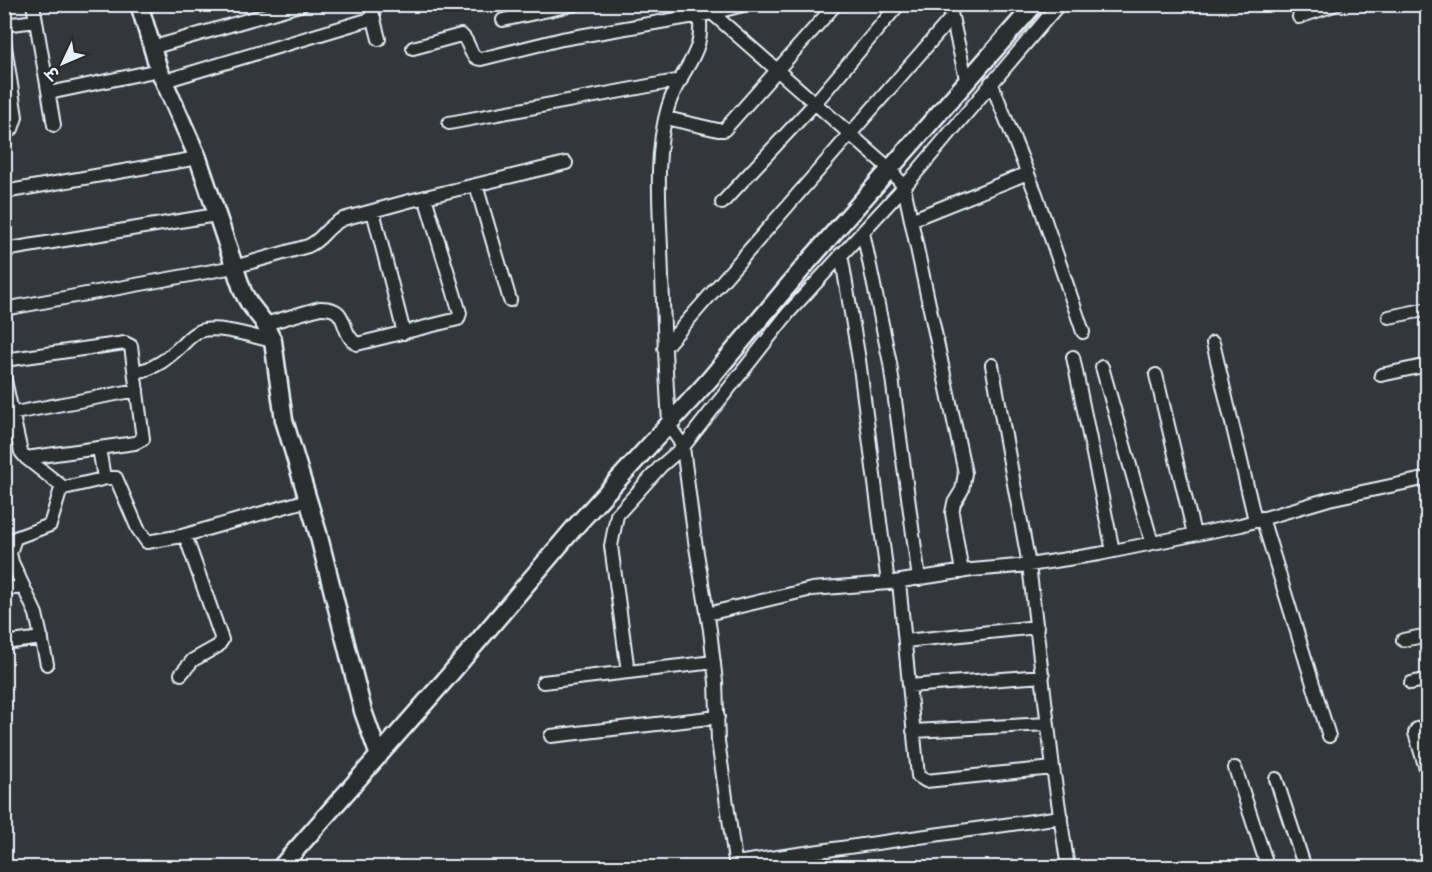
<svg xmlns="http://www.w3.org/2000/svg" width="1432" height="872" viewBox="0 0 1432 872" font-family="'Playpen Sans','Playpen Sans Deva',sans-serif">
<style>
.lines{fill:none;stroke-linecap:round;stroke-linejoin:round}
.street-casing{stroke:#e8f1f8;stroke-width:16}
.secondary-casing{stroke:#e8f1f8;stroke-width:21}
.street{stroke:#2a2d2e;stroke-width:12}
.secondary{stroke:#2a2d2e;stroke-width:16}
</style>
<rect width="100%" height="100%" fill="#33373b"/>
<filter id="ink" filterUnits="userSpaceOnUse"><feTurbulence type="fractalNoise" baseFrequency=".0167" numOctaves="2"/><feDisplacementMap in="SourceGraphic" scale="12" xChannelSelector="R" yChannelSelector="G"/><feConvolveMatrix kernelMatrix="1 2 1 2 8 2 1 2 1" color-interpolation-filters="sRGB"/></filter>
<g filter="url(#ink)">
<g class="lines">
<defs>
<path id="street" d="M 33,4 L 54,125
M 370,4 L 379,39
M 697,4 C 710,55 681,64 668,107 C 655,152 659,201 661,248 C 663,306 665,364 669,422 C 671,432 679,438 683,447 L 695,541 L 710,630 L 716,682 L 718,741 L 736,868
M 949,4 L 967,83
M 712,13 L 890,169 L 904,187 L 965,473 L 962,490 L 954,503 L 952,513 L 962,572
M 1299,17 L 1337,4
M 503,20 L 576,4
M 4,25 L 36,21
M 4,40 L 16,117 L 12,129 L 4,133
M 151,48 L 303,4
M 413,48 L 461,35 C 471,41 468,58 481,59 L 562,39 L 712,13 L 747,4
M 164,81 L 374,18
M 991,82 L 1036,194 L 1083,332
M 49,93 L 159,70
M 666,118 L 718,130 L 724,130 L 836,4
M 449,123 L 681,80
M 476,185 L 510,300
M 4,192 L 198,158
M 722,203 L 815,103 L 899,4
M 373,211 L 404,333
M 911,220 L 1028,173
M 863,232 L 890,363 L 919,579
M 4,250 L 216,215
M 841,254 L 859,360 L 888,583
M 4,309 L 234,267 L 308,246 C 324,239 325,227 343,219 L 409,201 L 566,163
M 1389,317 L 1428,309
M 265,324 L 320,308 C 351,307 338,332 357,344 L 458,319 L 460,313 L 425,197
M 1213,343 L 1255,520
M 664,348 L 952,17
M 1073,357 L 1113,551
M 4,360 L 125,343 L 131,346 L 143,439 L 135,443 L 26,458
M 992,365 L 1029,565 L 1053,768 L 1068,868
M 1102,367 L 1152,543
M 135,372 C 155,369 167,359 182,345 C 187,340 193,333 200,331 C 219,325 254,337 273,341
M 1156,375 L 1194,534
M 1381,375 L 1428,365
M 4,376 L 21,452 L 26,458 L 64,488
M 4,415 L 137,390
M 99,448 L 104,478
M 1262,518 L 1329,736
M 899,582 L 918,776 L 926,781 L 1053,768
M 4,589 L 23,587
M 707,614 L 812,589 L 888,583 L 972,570 L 1029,565 L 1099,554 L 1241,525 L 1329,499 L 1428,478
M 1403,640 L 1428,635
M 905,641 L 1037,627
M 4,643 L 42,638
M 47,664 L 36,614 L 12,562 L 10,553 L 15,538 L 50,525 L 60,492 L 64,488 L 107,478 L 116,478 L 138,529 L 147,542 L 182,536 L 308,500
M 628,672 L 611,546 L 617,515 L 661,466 L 683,447 L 789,312 L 904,187 L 1059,4
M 181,674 L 193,660 L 218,646 L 222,640 L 185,535
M 543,682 L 714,662
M 1411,683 L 1428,679
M 909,686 L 1043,676
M 1428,726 L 1417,729 L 1415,733 L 1428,775
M 913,731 L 1048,724
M 551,736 L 718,717
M 1235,768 L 1268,868
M 1276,779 L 1305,868
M 735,863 L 1061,817"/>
<path id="secondary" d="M 139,4 L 159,70 L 198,158 L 243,292 L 249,303 L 263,321 L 273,341 L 284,420 L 318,533 L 363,711 L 379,756
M 280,868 L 446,679 L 575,527 L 709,380 L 808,262 L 1035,4"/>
</defs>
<use href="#street" class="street-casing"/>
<use href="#secondary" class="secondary-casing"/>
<use href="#street" class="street"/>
<use href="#secondary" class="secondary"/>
</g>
</g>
<rect width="1432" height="872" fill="none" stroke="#2a2d2e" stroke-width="24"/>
<rect x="12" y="12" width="1408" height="848" fill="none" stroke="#e8f1f8" stroke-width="2" filter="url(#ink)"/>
<g transform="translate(63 63) rotate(226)" stroke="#2a2d2e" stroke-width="4.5" paint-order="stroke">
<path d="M0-4.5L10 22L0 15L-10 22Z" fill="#e8f1f8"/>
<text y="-9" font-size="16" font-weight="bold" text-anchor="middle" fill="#e8f1f8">उ</text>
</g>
</svg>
